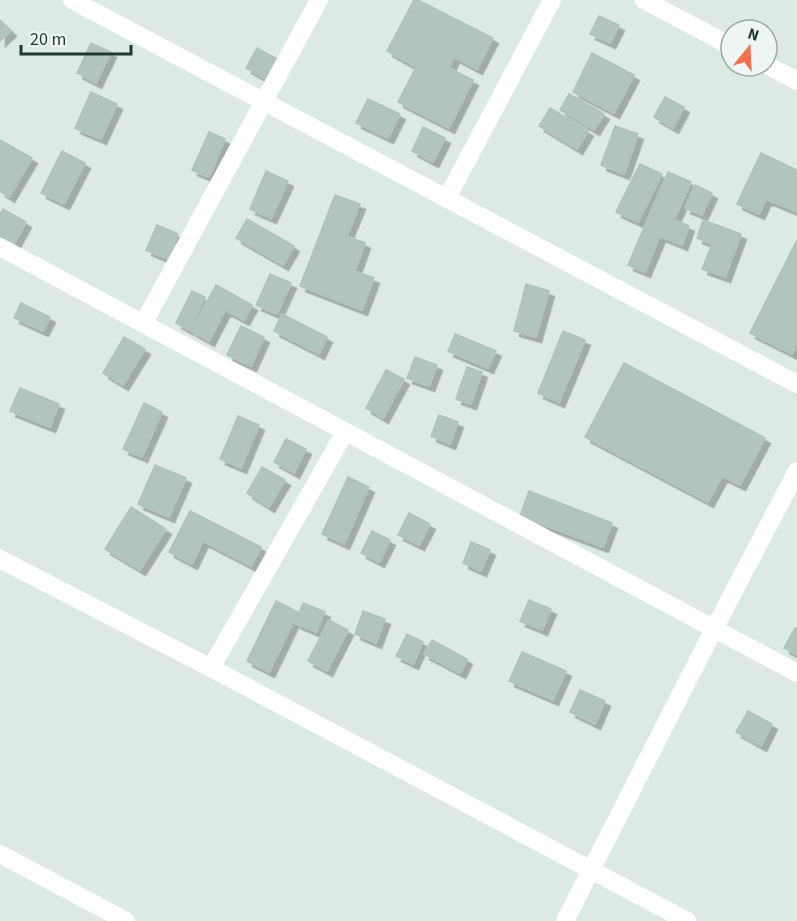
<svg xmlns="http://www.w3.org/2000/svg" width="797" height="921" viewBox="0 0 797 921" font-family="'Source Sans 3',sans-serif">
<style>
.building{fill:#b3c4bc;stroke:#b0c3ba;stroke-width:1.5;filter:url(#shadow)}
.lines{fill:none;stroke-linecap:round;stroke-linejoin:round}
.minor{stroke:#fff;stroke-width:18}
</style>
<defs>
<filter id="shadow"><feDropShadow dx="5.5" dy="5.5" stdDeviation="0" flood-color="#0004"/></filter>
</defs>
<rect width="100%" height="100%" fill="#ddeae4"/>
<path class="building" d="M 414,0 L 418,0 L 493,38 L 477,69 L 454,57 L 449,68 L 473,80 L 449,128 L 398,102 L 416,67 L 387,51 Z
M 599,16 L 619,25 L 610,43 L 590,34 Z
M 0,20 L 11,31 L 0,41 Z
M 91,43 L 111,52 L 96,83 L 77,73 Z
M 257,48 L 277,59 L 266,79 L 246,68 Z
M 592,53 L 634,75 L 614,113 L 573,92 Z
M 91,92 L 117,104 L 101,139 L 75,128 Z
M 569,94 L 604,114 L 594,130 L 560,110 Z
M 665,97 L 684,107 L 673,128 L 654,117 Z
M 368,99 L 400,114 L 388,138 L 356,123 Z
M 550,108 L 588,131 L 577,149 L 539,126 Z
M 615,126 L 638,134 L 624,174 L 601,165 Z
M 423,127 L 445,138 L 433,162 L 412,151 Z
M 209,132 L 225,139 L 209,177 L 192,170 Z
M 0,140 L 32,158 L 9,197 L 0,191 Z
M 62,151 L 85,163 L 64,204 L 41,193 Z
M 761,153 L 797,170 L 797,212 L 766,199 L 759,214 L 737,204 Z
M 640,164 L 662,174 L 638,222 L 616,212 Z
M 266,171 L 288,181 L 271,218 L 250,209 Z
M 668,172 L 691,182 L 674,220 L 689,226 L 682,245 L 660,236 L 645,272 L 628,265 Z
M 695,185 L 712,193 L 702,215 L 685,208 Z
M 335,195 L 360,204 L 347,236 L 365,243 L 355,271 L 374,278 L 362,310 L 300,286 Z
M 3,209 L 26,222 L 14,244 L 0,236 L 0,214 Z
M 247,219 L 294,246 L 283,265 L 236,238 Z
M 703,220 L 741,234 L 725,277 L 702,269 L 712,244 L 697,238 Z
M 157,225 L 178,234 L 168,259 L 146,250 Z
M 797,240 L 797,344 L 792,354 L 750,333 Z
M 270,274 L 291,283 L 277,314 L 256,305 Z
M 526,284 L 549,291 L 536,337 L 514,331 Z
M 216,285 L 252,305 L 244,320 L 225,310 L 209,341 L 191,331 Z
M 192,291 L 205,297 L 189,330 L 176,323 Z
M 21,303 L 50,317 L 43,331 L 14,318 Z
M 282,314 L 327,337 L 319,354 L 274,331 Z
M 241,326 L 264,337 L 251,366 L 227,355 Z
M 563,331 L 585,340 L 559,402 L 538,393 Z
M 455,334 L 496,351 L 488,368 L 448,351 Z
M 124,337 L 145,349 L 123,385 L 103,373 Z
M 415,357 L 437,365 L 429,386 L 407,378 Z
M 624,363 L 765,438 L 740,485 L 722,476 L 708,502 L 585,437 Z
M 467,367 L 482,372 L 471,404 L 456,399 Z
M 386,370 L 404,379 L 383,418 L 366,408 Z
M 20,388 L 59,404 L 50,427 L 10,411 Z
M 144,403 L 162,412 L 142,457 L 123,449 Z
M 439,415 L 458,422 L 450,444 L 431,436 Z
M 238,416 L 259,425 L 241,468 L 220,459 Z
M 286,439 L 306,449 L 294,473 L 274,462 Z
M 155,465 L 186,478 L 169,517 L 138,504 Z
M 262,467 L 285,480 L 269,507 L 247,493 Z
M 348,477 L 369,487 L 344,544 L 322,534 Z
M 529,491 L 612,523 L 603,547 L 520,516 Z
M 131,507 L 166,529 L 140,570 L 105,549 Z
M 190,511 L 261,547 L 251,566 L 203,541 L 192,564 L 169,552 Z
M 409,513 L 430,524 L 419,545 L 398,535 Z
M 372,531 L 390,540 L 379,562 L 361,553 Z
M 471,542 L 490,550 L 481,571 L 463,563 Z
M 529,600 L 551,609 L 542,630 L 520,621 Z
M 276,601 L 298,612 L 269,672 L 247,661 Z
M 303,603 L 325,612 L 316,632 L 295,623 Z
M 363,611 L 385,619 L 376,643 L 355,634 Z
M 329,620 L 348,630 L 327,671 L 308,661 Z
M 795,628 L 797,629 L 797,655 L 784,648 Z
M 407,634 L 423,642 L 413,664 L 396,656 Z
M 432,640 L 467,659 L 460,673 L 424,654 Z
M 522,652 L 566,671 L 553,700 L 509,681 Z
M 580,690 L 605,701 L 595,724 L 570,712 Z
M 748,711 L 772,724 L 761,746 L 736,732 Z"/>
<g class="lines">
<path class="minor" d="M 72,0 L 797,384
M 644,0 L 731,46
M 767,65 L 797,81
M 447,198 L 552,0
M 0,247 L 797,673
M 143,324 L 319,0
M 0,559 L 211,668 L 687,921
M 211,668 L 345,432
M 0,854 L 126,921
M 565,921 L 714,629 L 797,471"/>
</g>
<g transform="translate(749 48) rotate(18)"><circle r="28" fill="#edf6f2" stroke="#9baaa5" stroke-width="1.5"/>
<path d="M0-4.5L10 22L0 15L-10 22Z" fill="#f57250"/>
<text y="-9" font-size="16" font-weight="bold" text-anchor="middle" fill="#1f3931">N</text>
</g>
<path d="M21 45v9h110v-9" fill="none" stroke="#1f3931" stroke-width="3"/>
<text x="30" y="45" font-size="18" fill="#1f3931" stroke="#edf6f2" stroke-width="4.5" paint-order="stroke">20 m</text>
</svg>
